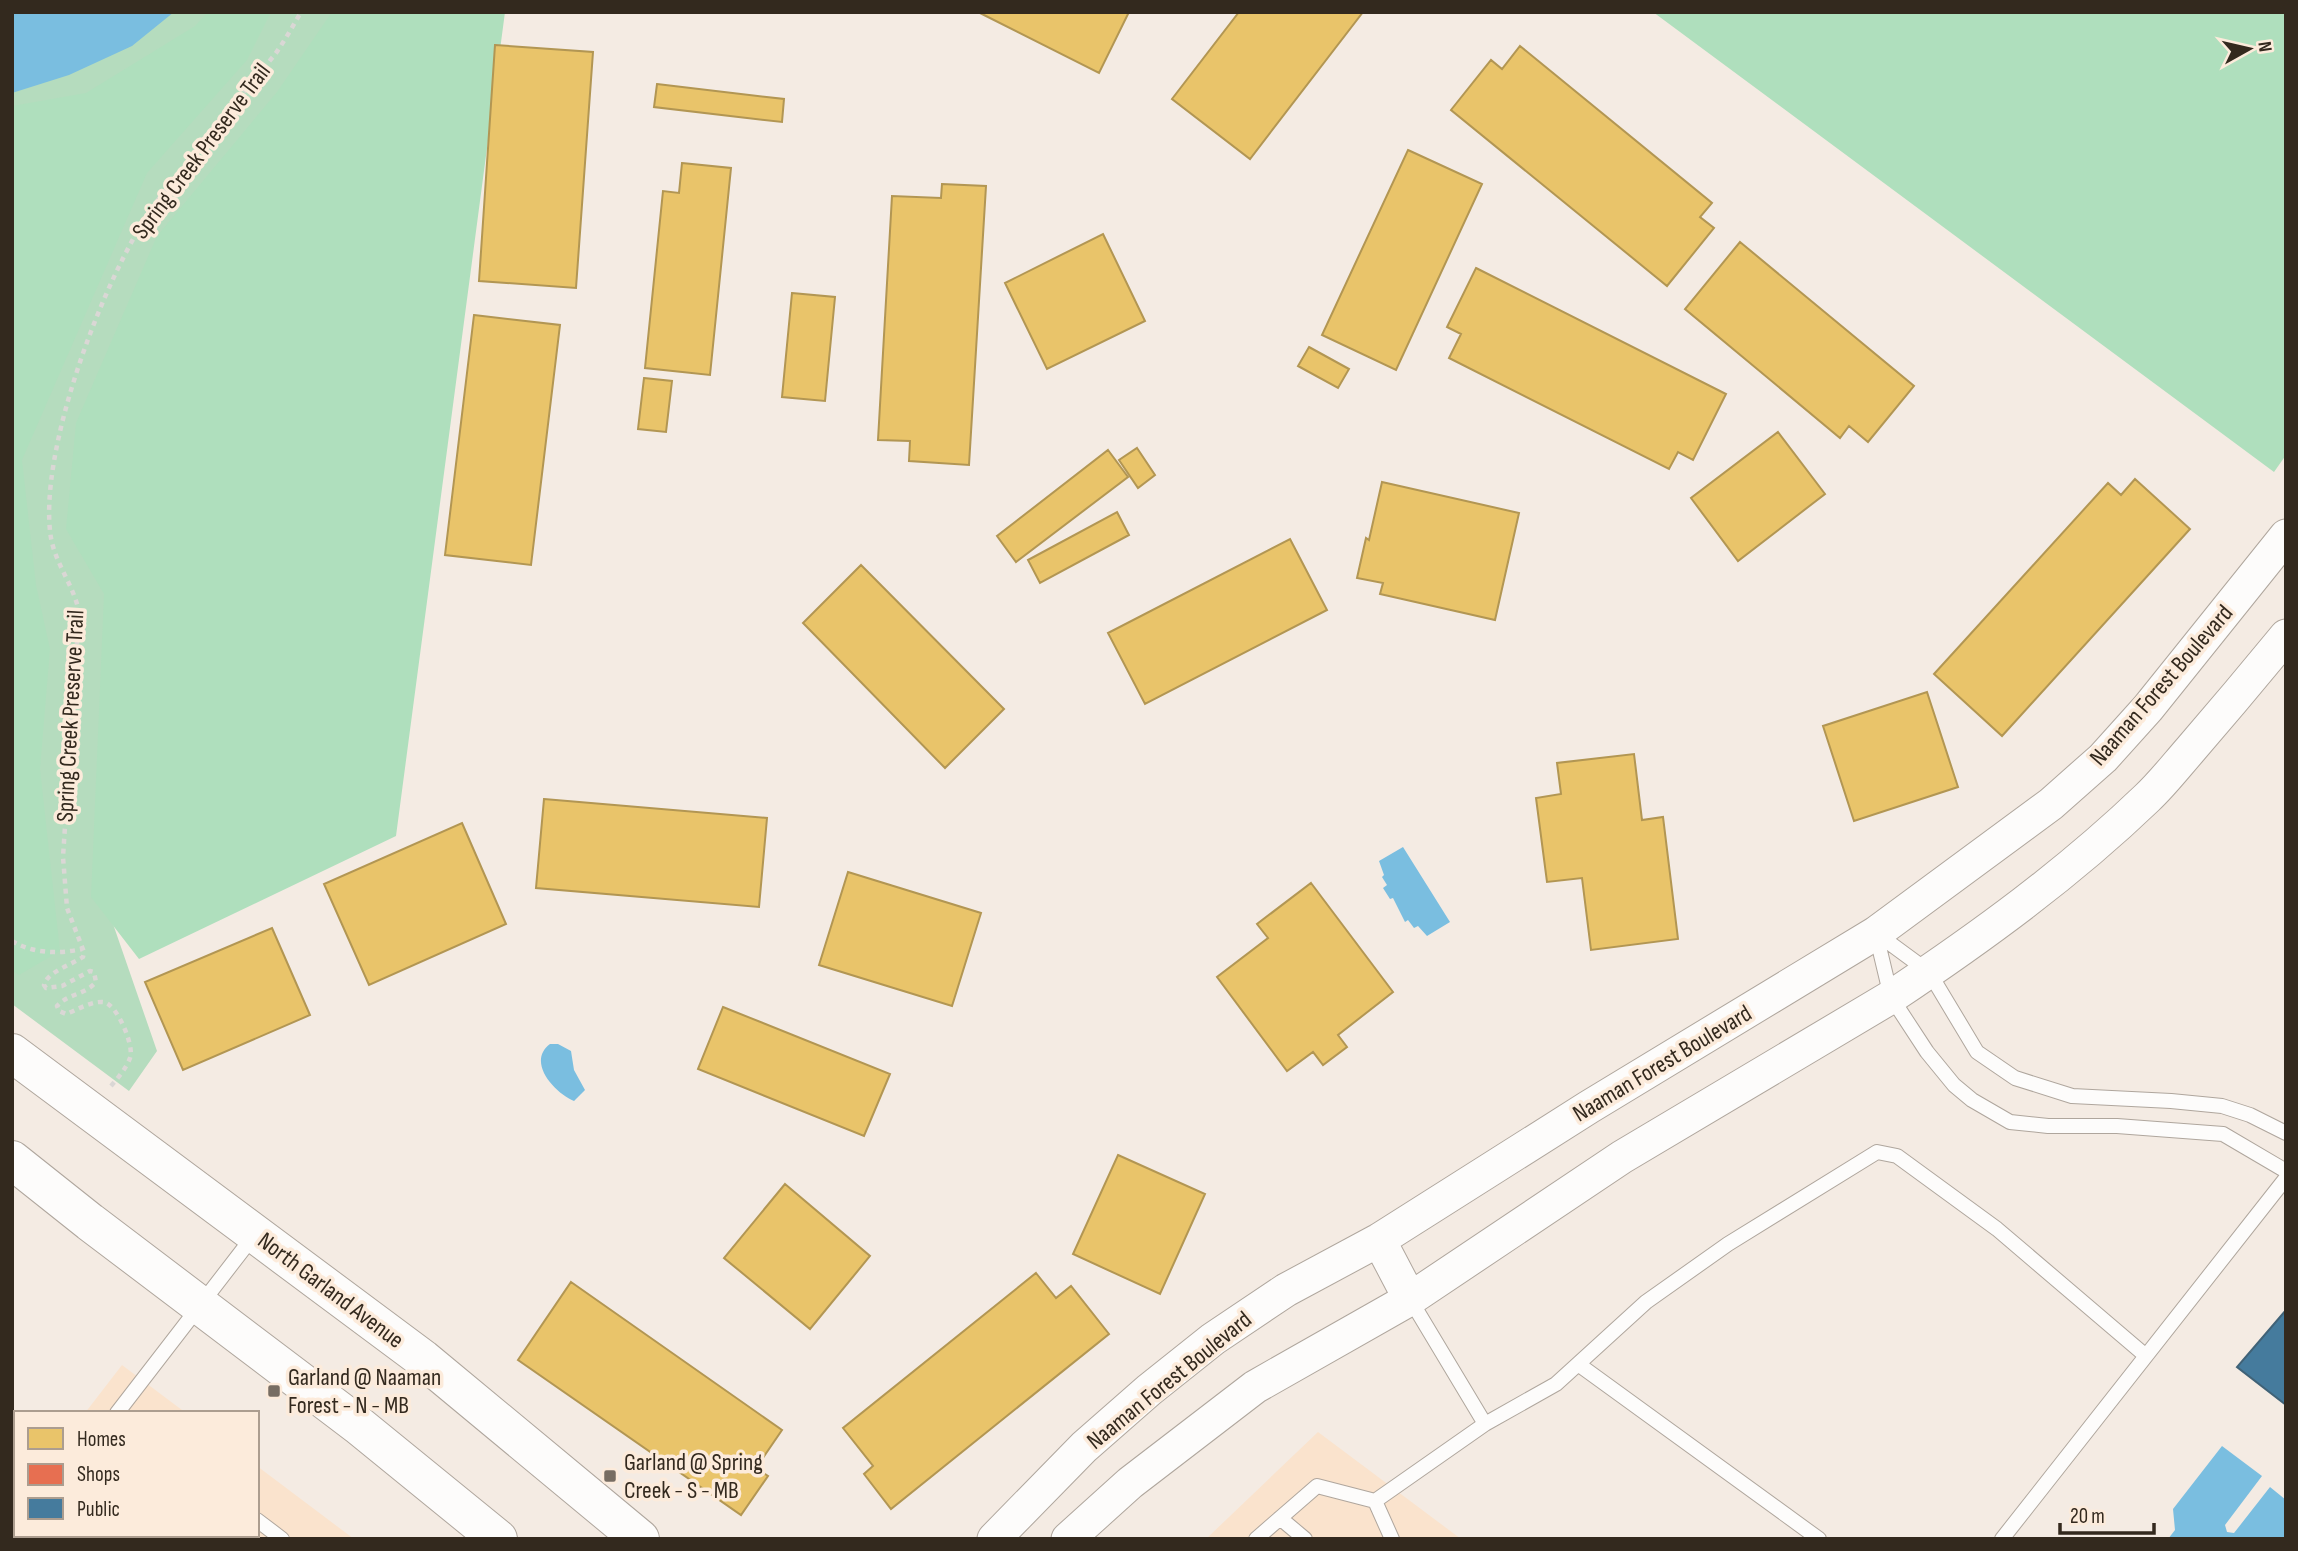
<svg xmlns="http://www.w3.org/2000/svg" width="2298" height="1551" viewBox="0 0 2298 1551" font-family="'Sofia Sans Condensed',sans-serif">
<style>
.built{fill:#fae3cd}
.green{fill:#b5dcbe}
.forest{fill:#afdfbd}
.water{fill:#7abee0}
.homes{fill:#e9c46a;stroke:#b29653;stroke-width:2}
.shops{fill:#e76f51;stroke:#b15a42;stroke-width:2}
.public{fill:#457b9d;stroke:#406277;stroke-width:2}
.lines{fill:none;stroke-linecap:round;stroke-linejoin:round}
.service-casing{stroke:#afa69d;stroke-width:16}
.tertiary-casing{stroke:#afa69d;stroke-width:35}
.secondary-casing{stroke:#afa69d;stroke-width:40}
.path{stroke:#dad7d5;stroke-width:4.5;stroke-dasharray:5 5;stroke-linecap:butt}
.service{stroke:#fdfcfb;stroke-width:14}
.tertiary{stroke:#fdfcfb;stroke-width:33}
.secondary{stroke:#fdfcfb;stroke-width:38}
.poi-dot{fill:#776d63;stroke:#fcebdb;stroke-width:2.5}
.labels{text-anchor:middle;stroke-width:7;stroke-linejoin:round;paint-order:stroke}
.street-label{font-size:24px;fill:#33291e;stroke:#fcebdb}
.poi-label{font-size:24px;fill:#33291e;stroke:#fcebdb;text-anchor:start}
</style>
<rect width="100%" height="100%" fill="#f4ebe3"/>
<path class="built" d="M 122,1365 L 186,1413 L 85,1413 Z
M 1318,1432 L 1461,1539 L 1206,1539 Z
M 257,1466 L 354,1539 L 12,1539 L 12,1509 L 16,1505 L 16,1535 L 257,1535 Z"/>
<path class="green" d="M 129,12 L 339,12 L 116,591 L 103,895 L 157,1051 L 129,1091 L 12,1004 L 12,68 Z"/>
<path class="forest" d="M 208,12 L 271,12 L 247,60 L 147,173 L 22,460 L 36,585 L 50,649 L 40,769 L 60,951 L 19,975 L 12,970 L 12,106 L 86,93 L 195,26 Z
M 332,12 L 505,12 L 396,836 L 139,959 L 91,897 L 104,594 L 66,529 L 76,423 L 157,236 L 277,92 Z
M 1653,12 L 2286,12 L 2286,455 L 2274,472 Z"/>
<path class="water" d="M 12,12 L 174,12 L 132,46 L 69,75 L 12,93 Z
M 1403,847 L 1450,922 L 1427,936 L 1418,926 L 1414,928 L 1408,920 L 1405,922 L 1393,898 L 1390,899 L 1383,888 L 1387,885 L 1382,877 L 1384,875 L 1379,861 Z
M 550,1044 L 558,1044 L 571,1051 L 574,1070 L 585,1090 L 574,1101 C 555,1093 526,1062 550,1044 Z
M 2222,1446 L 2262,1476 L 2225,1525 L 2227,1532 L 2234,1533 L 2270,1487 L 2286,1500 L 2286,1539 L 2168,1539 L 2175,1530 L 2173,1509 Z"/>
<path class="homes" d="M 978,12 L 1129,12 L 1099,73 Z
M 1239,12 L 1363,12 L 1250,159 L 1172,99 Z
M 495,45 L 593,52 L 576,288 L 479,281 Z
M 1520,46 L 1712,203 L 1700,217 L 1714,228 L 1667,286 L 1451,110 L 1491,60 L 1502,69 Z
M 657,84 L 784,99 L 782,122 L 654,107 Z
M 1408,150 L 1482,184 L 1396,370 L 1322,335 Z
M 682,163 L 731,168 L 710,375 L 645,368 L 663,191 L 679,193 Z
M 942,184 L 986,186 L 969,465 L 909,461 L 910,441 L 878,440 L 892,196 L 941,198 Z
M 1103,234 L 1145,321 L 1047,369 L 1005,283 Z
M 1740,242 L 1914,386 L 1868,442 L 1849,426 L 1840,438 L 1685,309 Z
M 1476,268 L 1726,394 L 1693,460 L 1678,452 L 1669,469 L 1449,358 L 1461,334 L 1447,327 Z
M 792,293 L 835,297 L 825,401 L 782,397 Z
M 474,315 L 560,325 L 531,565 L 445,555 Z
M 1309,347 L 1349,369 L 1338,388 L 1298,366 Z
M 644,378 L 672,381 L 666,432 L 638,429 Z
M 1778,432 L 1825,494 L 1738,561 L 1691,498 Z
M 1137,448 L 1155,475 L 1138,488 L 1119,460 Z
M 1108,450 L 1128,477 L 1016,562 L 997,536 Z
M 2135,479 L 2190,529 L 2002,736 L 1934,674 L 2108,483 L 2121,495 Z
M 1382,482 L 1519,513 L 1495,620 L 1380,594 L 1383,583 L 1357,578 L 1366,538 L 1369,540 Z
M 1117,512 L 1129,535 L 1040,583 L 1028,560 Z
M 1290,539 L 1327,610 L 1145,704 L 1108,633 Z
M 861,565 L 1004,709 L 945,768 L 803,623 Z
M 1927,692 L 1958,787 L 1854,821 L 1823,726 Z
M 1634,754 L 1642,820 L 1663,817 L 1678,939 L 1591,950 L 1582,878 L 1547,882 L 1536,798 L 1561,794 L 1557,763 Z
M 544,799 L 767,818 L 759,907 L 536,888 Z
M 462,823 L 506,924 L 369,985 L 324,884 Z
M 848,872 L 981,913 L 952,1006 L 819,965 Z
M 1311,883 L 1393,992 L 1338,1035 L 1347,1047 L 1323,1065 L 1313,1052 L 1287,1071 L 1217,977 L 1268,938 L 1257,924 Z
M 272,928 L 310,1015 L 183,1070 L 145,982 Z
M 723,1007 L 890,1074 L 864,1136 L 698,1069 Z
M 1118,1155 L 1205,1194 L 1160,1294 L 1073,1254 Z
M 785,1184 L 870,1256 L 810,1329 L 724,1258 Z
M 1036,1273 L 1056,1298 L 1071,1286 L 1109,1334 L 891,1509 L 864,1474 L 873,1466 L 843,1428 Z
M 571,1282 L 782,1430 L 756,1468 L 768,1476 L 741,1515 L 518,1360 Z"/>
<path class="shops" d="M 194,1535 L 224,1535 L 229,1539 L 192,1539 Z"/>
<path class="public" d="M 2286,1310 L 2286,1405 L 2237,1367 Z"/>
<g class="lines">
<defs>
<path id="service" d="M 1876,933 L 1929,972 L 1977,1052 L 2015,1078 L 2072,1096 L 2171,1101 L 2222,1106 L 2250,1115 L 2286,1133
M 1876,934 L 1891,997 L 1927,1052 L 1954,1085 L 1972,1100 L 2010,1122 L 2048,1126 L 2117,1126 L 2223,1134 L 2286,1171
M 117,1413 L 255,1234
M 1485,1424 L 1556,1384 L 1578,1364
M 1375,1501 L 1485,1424 L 1410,1299
M 1280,1518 L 1305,1539
M 257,1520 L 282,1539
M 21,1539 L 23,1535
M 177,1539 L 180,1535
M 1256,1539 L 1317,1486 L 1375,1501 L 1392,1539
M 1819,1539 L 1578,1364 L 1646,1302 L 1728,1244 L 1877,1152 L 1897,1156 L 1997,1229 L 2146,1356
M 2002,1539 L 2286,1178"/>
<path id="tertiary" d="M 1379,1240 L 1410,1299
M 994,1539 L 1084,1447 L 1149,1390 L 1213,1339 L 1286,1290 L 1379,1240 L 1589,1107 L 1876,933 L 2051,804 L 2103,758 L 2148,708 L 2286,536
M 1068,1539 L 1130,1483 L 1255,1387 L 1410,1299 L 1622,1157 L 1891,997 C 1981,937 2069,873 2147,798 C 2162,784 2176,766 2190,750 C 2222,713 2254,675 2286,636"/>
<path id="secondary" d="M 12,1053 L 423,1359 L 640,1539
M 12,1160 L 90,1222 L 358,1425 L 498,1539"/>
</defs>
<use href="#service" class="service-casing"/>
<use href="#tertiary" class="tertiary-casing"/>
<use href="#secondary" class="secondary-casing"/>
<path class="path" d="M 12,941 C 34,954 59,954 82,949
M 111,1086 C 118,1078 127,1067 130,1058 C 135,1046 116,1002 103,1002 C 91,1001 77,1010 66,1014 L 59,1011 L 57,1006 C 67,994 85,995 96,982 L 94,972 L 90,971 L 62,986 L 46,988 L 44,985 C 47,972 71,965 83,957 L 84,952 L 67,908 L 63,857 L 79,612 C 74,586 56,565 51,538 C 37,454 104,276 153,207 C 173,179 196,155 218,129 C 227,118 234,106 242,94 C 253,80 265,67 276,53 C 285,40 293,26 301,12"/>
<use href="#service" class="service"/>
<use href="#tertiary" class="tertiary"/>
<use href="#secondary" class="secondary"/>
</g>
<g class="poi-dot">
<rect x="267" y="1384" width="14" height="14" rx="3.5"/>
<rect x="603" y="1469" width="14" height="14" rx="3.5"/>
</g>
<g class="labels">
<g class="street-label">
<text transform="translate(201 151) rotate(-53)" y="8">Spring Creek Preserve Trail</text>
<text transform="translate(2161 685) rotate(-49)" y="8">Naaman Forest Boulevard</text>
<text transform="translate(70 716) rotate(-87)" y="8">Spring Creek Preserve Trail</text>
<text transform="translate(1662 1063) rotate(-31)" y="8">Naaman Forest Boulevard</text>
<text transform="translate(331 1290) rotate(37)" y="8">North Garland Avenue</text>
<text transform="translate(1169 1380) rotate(-39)" y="8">Naaman Forest Boulevard</text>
</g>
<g class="poi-label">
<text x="288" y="1385">Garland @ Naaman<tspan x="288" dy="28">Forest - N - MB</tspan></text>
<text x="624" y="1470">Garland @ Spring<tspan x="624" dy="28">Creek - S - MB</tspan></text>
</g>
</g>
<rect width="2298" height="1551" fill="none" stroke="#33291e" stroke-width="28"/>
<rect x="14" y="1411" width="245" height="126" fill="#fcebdb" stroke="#ac9d8f" stroke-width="2"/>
<rect x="28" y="1428" width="35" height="21" fill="#e9c46a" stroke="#ac9d8f" stroke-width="2"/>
<text x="77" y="1446" font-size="21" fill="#33291e">Homes</text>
<rect x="28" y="1464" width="35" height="21" fill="#e76f51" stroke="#ac9d8f" stroke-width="2"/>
<text x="77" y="1481" font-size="21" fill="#33291e">Shops</text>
<rect x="28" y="1498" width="35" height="21" fill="#457b9d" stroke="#ac9d8f" stroke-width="2"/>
<text x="77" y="1516" font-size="21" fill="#33291e">Public</text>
<g transform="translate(2249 49) rotate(82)" stroke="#fcebdb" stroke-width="5" paint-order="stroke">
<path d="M0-5L12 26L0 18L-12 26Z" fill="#33291e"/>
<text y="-10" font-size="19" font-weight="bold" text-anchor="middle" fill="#33291e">N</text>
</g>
<path d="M2060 1523v10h94v-10" fill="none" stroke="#33291e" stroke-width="3.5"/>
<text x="2070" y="1523" font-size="21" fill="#33291e" stroke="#fcebdb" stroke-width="5" paint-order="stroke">20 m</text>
</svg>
